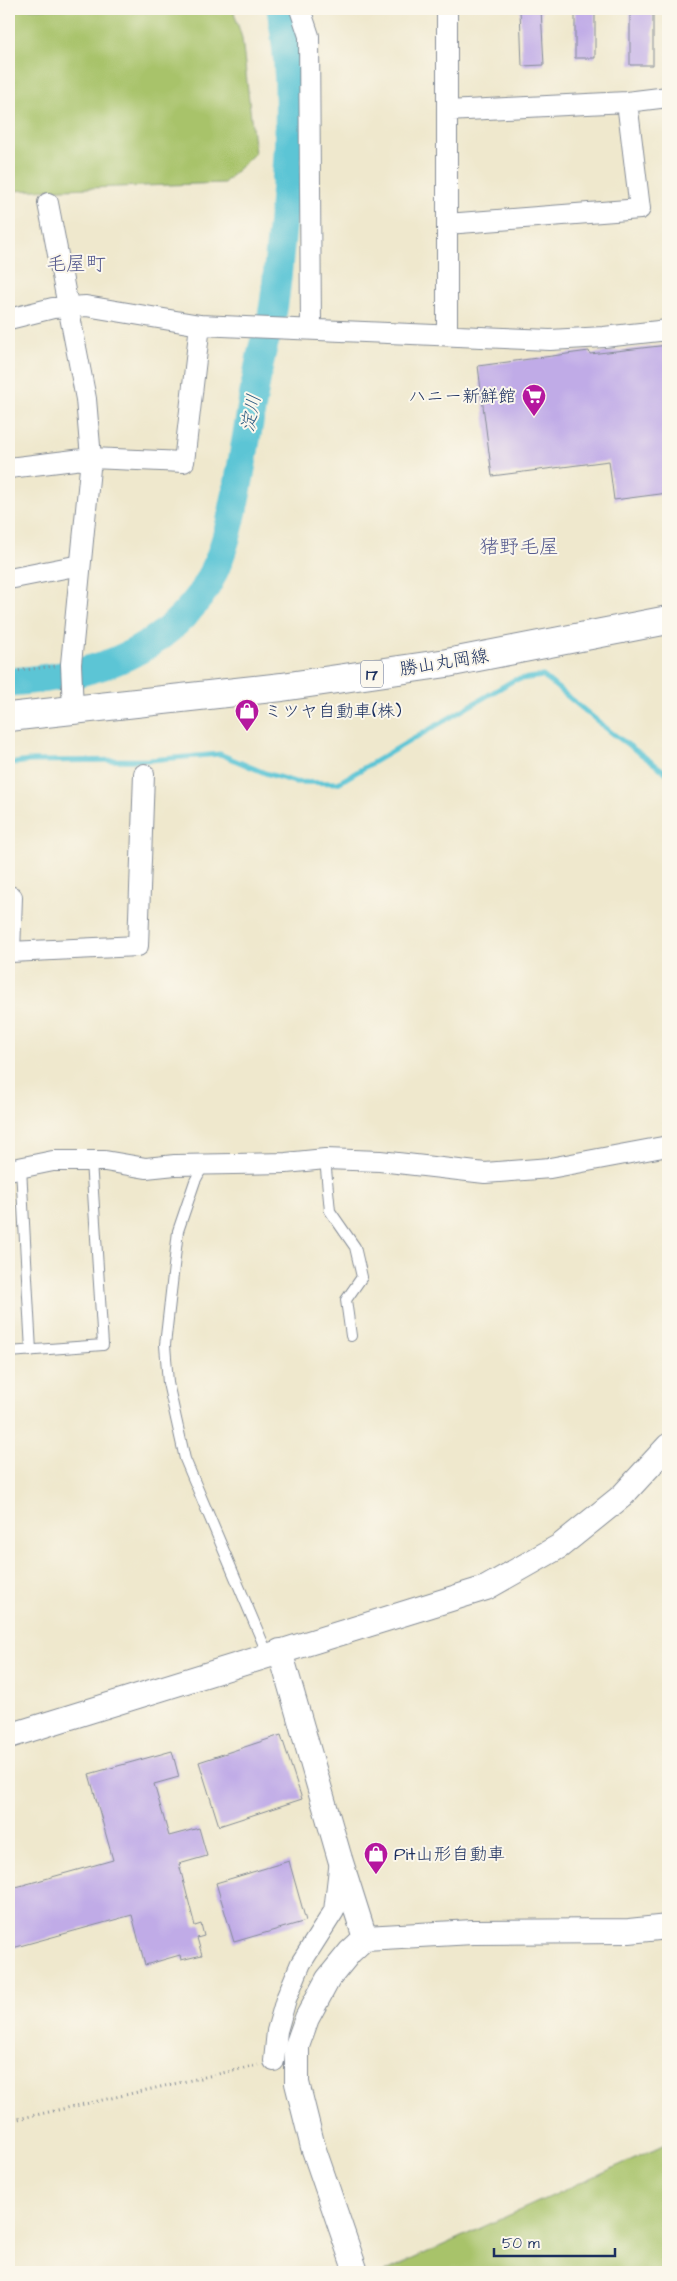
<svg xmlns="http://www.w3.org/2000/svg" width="677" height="2281" viewBox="0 0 677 2281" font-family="'Architects Daughter','Klee One',sans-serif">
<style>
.green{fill:#a8c36a;stroke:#627964}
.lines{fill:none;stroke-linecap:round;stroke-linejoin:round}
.stream{stroke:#5bc5d5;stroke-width:5}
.river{stroke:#5bc5d5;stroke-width:29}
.building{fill:#c0abe7}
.service-casing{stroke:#858c96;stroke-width:12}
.minor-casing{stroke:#858c96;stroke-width:22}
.tertiary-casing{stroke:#858c96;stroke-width:26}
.primary-casing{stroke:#858c96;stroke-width:30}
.path{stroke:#858c96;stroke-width:3;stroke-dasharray:1 4;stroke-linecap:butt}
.service{stroke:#fff;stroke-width:10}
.minor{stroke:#fff;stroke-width:20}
.tertiary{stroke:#fff;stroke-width:24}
.primary{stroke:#fff;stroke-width:28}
.labels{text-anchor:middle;stroke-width:4;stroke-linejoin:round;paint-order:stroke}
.shield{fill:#fbf7ec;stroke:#5e6b89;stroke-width:1}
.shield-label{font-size:16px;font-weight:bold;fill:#1b2f5e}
.poi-label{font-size:18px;fill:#1b2f5e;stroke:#fbf7ec;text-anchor:start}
.street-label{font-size:18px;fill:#1b2f5e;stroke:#fbf7ec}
.water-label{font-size:19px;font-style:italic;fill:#2e5c82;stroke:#fbf7ec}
.quarter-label{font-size:20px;fill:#555a8e;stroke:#fbf7ec}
</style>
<rect width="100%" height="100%" fill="#fbf7ec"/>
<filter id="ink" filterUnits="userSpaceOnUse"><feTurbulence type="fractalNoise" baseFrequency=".02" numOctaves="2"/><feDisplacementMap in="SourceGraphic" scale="10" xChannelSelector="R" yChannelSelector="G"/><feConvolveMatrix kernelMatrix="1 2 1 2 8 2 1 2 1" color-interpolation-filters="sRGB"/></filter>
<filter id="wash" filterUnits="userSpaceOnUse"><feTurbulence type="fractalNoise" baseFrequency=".0096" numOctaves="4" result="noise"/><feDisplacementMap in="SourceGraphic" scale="20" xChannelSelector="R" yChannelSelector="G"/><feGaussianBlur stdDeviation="1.12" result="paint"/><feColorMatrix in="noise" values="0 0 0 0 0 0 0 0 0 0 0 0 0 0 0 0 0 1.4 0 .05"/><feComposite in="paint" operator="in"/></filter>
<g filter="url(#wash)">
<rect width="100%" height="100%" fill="#efe8cd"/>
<path class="green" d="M 9,9 L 233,9 L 242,38 L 255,153 L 224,183 L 9,191 Z
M 668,2143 L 668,2272 L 384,2272 Z"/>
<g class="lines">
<path class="stream" d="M 9,764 L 29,761 L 150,760 L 220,754 L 265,773 L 295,782 L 338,783 L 514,680 L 543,676 L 612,733 L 668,774"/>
<path class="river" d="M 9,682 C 85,677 152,660 200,596 C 231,553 239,476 249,423 C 253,398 257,372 263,347 C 266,336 270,326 272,315 C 277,290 278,263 281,238 C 289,161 295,85 281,9"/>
</g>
<g id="blocks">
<path class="building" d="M 520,9 L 541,9 L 544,65 L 522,66 Z
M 575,9 L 595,9 L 595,58 L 575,58 Z
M 630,9 L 653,9 L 653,65 L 630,65 Z
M 668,345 L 668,493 L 614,500 L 609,461 L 492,476 L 478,366 L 589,351 L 590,354 Z
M 281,1735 L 302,1799 L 219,1826 L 199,1762 Z
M 172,1751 L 179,1777 L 154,1784 L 169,1836 L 199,1828 L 207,1856 L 179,1864 L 195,1926 L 201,1924 L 204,1936 L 197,1938 L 202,1955 L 181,1960 L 180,1955 L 145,1965 L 132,1915 L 9,1949 L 9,1889 L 113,1860 L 89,1774 Z
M 289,1861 L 306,1921 L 234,1942 L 216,1883 Z"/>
</g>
</g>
<g filter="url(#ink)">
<use href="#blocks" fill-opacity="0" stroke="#858c96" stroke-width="1"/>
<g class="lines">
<defs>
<path id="service" d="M 325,1159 L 330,1211 L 355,1247 L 362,1277 L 346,1300 L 351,1336
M 204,1164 L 195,1181 L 178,1231 L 165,1345 L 168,1383 L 185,1459 L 268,1655
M 21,1168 L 31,1351
M 9,1352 L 103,1345 L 91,1161"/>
<path id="minor" d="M 300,9 L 309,36 L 311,329
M 447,9 L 447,335
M 447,111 L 627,102 L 668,97
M 48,203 L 86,399 L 91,458 L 71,664 L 73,710
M 447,224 L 640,209 L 627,102
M 9,319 L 53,308 L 86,306 L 200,325 L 550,340 L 604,337 L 668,330
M 9,468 L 91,458 L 184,462 L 200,325
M 9,579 L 80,565
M 9,896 L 12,897 L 10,952 L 138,946 L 144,774
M 9,1170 L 53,1161 L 105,1161 L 146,1168 L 175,1165 L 286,1163 L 325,1159 L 380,1161 L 485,1173 L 550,1168 L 668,1146
M 274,2061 L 277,2031 L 286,1999 L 301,1963 L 334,1911 L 340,1860"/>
<path id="tertiary" d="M 280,1651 L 340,1859 L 365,1938
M 9,1736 L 486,1588 L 560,1546 L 622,1496 L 668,1446
M 356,2272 L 313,2147 L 297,2083 L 297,2046 L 307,2018 L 328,1979 L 350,1952 L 365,1938 L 473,1932 L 629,1931 L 668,1927"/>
<path id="primary" d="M 9,717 L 282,687 L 447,663 L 668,620"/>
</defs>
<use href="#service" class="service-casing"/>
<use href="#minor" class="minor-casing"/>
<use href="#tertiary" class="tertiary-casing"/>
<use href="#primary" class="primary-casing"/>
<path class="path" d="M 9,672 L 55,666
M 9,2121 L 258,2065"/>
<use href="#service" class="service"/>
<use href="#minor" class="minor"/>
<use href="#tertiary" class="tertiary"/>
<use href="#primary" class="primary"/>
</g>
</g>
<defs>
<symbol id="supermarket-pin" viewBox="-11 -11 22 30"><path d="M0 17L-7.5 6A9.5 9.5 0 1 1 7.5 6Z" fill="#b5179e" stroke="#fbf7ec"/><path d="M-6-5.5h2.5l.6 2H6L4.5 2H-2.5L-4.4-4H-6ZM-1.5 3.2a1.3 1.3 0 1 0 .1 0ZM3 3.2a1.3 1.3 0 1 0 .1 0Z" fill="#fff"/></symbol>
<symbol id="shop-pin" viewBox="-11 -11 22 30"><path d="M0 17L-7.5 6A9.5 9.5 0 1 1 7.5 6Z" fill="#b5179e" stroke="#fbf7ec"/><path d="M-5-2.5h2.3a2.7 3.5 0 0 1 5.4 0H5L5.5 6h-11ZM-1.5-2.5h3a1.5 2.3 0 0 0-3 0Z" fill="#fff"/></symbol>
</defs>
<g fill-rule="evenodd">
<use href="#supermarket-pin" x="520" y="382" width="28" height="38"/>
<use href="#shop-pin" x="233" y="697" width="28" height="38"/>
<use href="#shop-pin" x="362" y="1840" width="28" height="38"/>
</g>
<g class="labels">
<rect class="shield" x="361" y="660.5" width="22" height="27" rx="4"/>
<g class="shield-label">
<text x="372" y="680">17</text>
</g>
<g class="poi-label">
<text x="516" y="402" text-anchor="end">ハニー新鮮館</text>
<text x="264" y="717">ミツヤ自動車(株)</text>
<text x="394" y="1860">Pit山形自動車</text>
</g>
<g class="street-label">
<text transform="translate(444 662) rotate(-9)" y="6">勝山丸岡線</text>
</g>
<g class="water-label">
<text transform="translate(250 413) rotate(-79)" y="7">淀川</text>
</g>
<g class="quarter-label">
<text x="76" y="270">毛屋町</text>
<text x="519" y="553">猪野毛屋</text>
</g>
</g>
<rect width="677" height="2281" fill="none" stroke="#fbf7ec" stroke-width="30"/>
<path d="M494 2248v8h121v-8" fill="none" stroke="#1b2f5e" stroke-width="2.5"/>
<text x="502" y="2248" font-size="15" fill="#1b2f5e" stroke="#fbf7ec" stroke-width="4" paint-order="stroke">50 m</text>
</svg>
